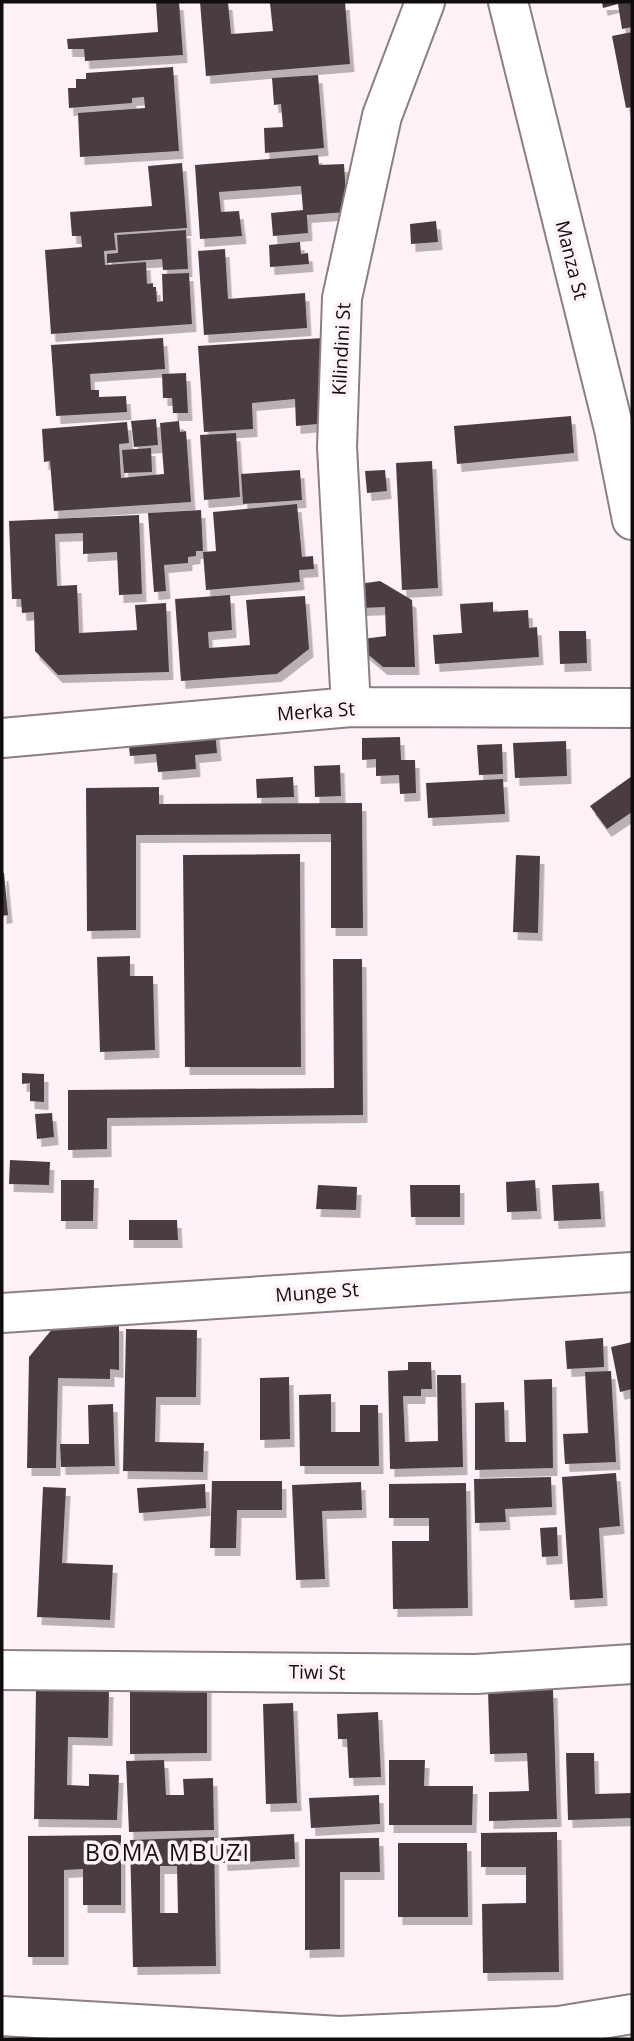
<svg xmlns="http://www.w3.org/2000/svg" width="634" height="2041" viewBox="0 0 634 2041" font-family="'Open Sans',sans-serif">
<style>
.building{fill:#493e43;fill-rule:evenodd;filter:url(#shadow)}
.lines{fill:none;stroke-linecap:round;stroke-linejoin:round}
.street-casing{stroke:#8b7f84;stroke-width:42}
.street{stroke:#fff;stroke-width:38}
.labels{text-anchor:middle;stroke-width:7;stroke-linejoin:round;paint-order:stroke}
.street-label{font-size:19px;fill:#110d0f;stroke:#fef1f7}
.quarter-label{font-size:23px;letter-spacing:2px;fill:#110d0f;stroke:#fef1f7}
</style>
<defs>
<filter id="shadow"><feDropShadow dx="4.5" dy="8" stdDeviation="0" flood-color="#0004"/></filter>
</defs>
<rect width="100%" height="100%" fill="#fef1f7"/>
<path class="building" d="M 156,2 L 179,2 L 183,55 L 85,61 L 84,49 L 68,49 L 67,39 L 158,32 Z
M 200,2 L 228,2 L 231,34 L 273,31 L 270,3 L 345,2 L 350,64 L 206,76 Z
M 602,2 L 632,2 L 632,27 L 622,29 L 618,4 L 603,8 Z
M 632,32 L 632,107 L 626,108 L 612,36 Z
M 173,67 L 179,151 L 80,157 L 78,113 L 145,108 L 144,97 L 132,98 L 132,103 L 69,108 L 68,88 L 76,88 L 76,79 L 86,79 L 86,73 Z
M 318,75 L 324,148 L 265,153 L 264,128 L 283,127 L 281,104 L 274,105 L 272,78 Z
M 318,155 L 319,165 L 344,164 L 347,212 L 307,215 L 308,233 L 273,236 L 271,213 L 303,210 L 301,186 L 219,192 L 221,212 L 239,211 L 242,236 L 200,239 L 195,165 Z
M 182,163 L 187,228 L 114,233 L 116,250 L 104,251 L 105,265 L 146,262 L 147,284 L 153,283 L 153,287 L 156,287 L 157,302 L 163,301 L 162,274 L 189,273 L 192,324 L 51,334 L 45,250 L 82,247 L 81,236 L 72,236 L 70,212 L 152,206 L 148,166 Z
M 436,221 L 438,242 L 411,244 L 410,224 Z
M 186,230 L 188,269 L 163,270 L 162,259 L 107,263 L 107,254 L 118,253 L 117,235 Z
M 300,242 L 301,254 L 308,253 L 309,264 L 270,267 L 269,245 Z
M 225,249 L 228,299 L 305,293 L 307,328 L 204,335 L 198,251 Z
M 163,338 L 165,369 L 90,374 L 91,390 L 99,390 L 99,397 L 126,396 L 127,412 L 56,416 L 51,345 Z
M 323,338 L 328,423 L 296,426 L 295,399 L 252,403 L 253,429 L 204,432 L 198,346 Z
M 186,373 L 188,413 L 173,413 L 172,398 L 163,398 L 162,374 Z
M 571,416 L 574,453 L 457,464 L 454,426 Z
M 156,419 L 158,445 L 134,447 L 131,421 Z
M 179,421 L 180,432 L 186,431 L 191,502 L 54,511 L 50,461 L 44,462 L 42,429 L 127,422 L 129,443 L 119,444 L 121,478 L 164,474 L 160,423 Z
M 236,433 L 240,497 L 204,500 L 200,435 Z
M 151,448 L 152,472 L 124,473 L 122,450 Z
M 432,461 L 438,588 L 402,590 L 396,463 Z
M 300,470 L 302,500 L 243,504 L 241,474 Z
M 385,470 L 387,491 L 367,493 L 365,471 Z
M 297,504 L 302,557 L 313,556 L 314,569 L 299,570 L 300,582 L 206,590 L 203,552 L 216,551 L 213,512 Z
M 201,510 L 203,551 L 196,551 L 196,556 L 188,557 L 188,563 L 164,565 L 166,591 L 154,592 L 148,513 Z
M 139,515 L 142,594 L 119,595 L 117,552 L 83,554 L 83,533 L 55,534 L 57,586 L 77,585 L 79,633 L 137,630 L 135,605 L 166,603 L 169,672 L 58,675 L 35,651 L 34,612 L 22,613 L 21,599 L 12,599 L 9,521 Z
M 380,581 L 412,600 L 415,667 L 383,667 L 364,651 L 363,639 L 386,636 L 385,607 L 361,608 L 359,584 Z
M 230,595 L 232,630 L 208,632 L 209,648 L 250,645 L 246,600 L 305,596 L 309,649 L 277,674 L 181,681 L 175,599 Z
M 493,602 L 493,612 L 528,610 L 529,628 L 537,627 L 539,657 L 435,664 L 433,635 L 462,633 L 460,604 Z
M 559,631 L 586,631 L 587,663 L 560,664 Z
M 215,731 L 217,753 L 195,755 L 196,769 L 158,772 L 156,754 L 130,756 L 128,738 Z
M 400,737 L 401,760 L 415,760 L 416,793 L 400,794 L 399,775 L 376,776 L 376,759 L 362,760 L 362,738 Z
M 566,741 L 567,776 L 515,778 L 513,743 Z
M 502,744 L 503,774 L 479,775 L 477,745 Z
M 340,765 L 341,796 L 315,797 L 314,766 Z
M 632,776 L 632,812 L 607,829 L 590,806 Z
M 293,777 L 294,797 L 257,798 L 256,779 Z
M 503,779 L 505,814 L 428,818 L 426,783 Z
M 159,787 L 159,804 L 362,803 L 363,928 L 331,928 L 331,834 L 136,835 L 136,930 L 87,931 L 86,788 Z
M 300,854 L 301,1067 L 185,1067 L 183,855 Z
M 516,855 L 540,856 L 538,933 L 513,932 Z
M 2,873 L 4,873 L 8,915 L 2,916 Z
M 130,956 L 130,976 L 153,976 L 155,1050 L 100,1052 L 97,957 Z
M 333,959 L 362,959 L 363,1115 L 107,1118 L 107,1149 L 68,1150 L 68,1090 L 334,1088 Z
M 22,1073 L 44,1074 L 44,1102 L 30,1101 L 30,1083 L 22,1084 Z
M 52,1113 L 54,1137 L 37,1139 L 35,1114 Z
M 10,1160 L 50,1162 L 49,1185 L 9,1184 Z
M 61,1180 L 94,1180 L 93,1221 L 61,1221 Z
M 535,1180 L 537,1211 L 507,1212 L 506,1182 Z
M 599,1183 L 601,1219 L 554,1221 L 552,1185 Z
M 318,1185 L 357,1187 L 356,1210 L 316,1209 Z
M 410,1185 L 460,1185 L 460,1217 L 411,1217 Z
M 129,1220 L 177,1220 L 178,1240 L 129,1240 Z
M 58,1322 L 119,1323 L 119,1370 L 110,1369 L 110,1379 L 58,1378 L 56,1468 L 27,1468 L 29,1357 Z
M 126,1329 L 197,1330 L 196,1397 L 156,1397 L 155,1442 L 204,1443 L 203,1472 L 123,1471 Z
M 603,1338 L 604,1367 L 567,1369 L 565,1341 Z
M 632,1342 L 632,1389 L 620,1392 L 611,1347 Z
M 408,1362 L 431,1362 L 432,1389 L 421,1389 L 421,1396 L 403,1396 L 405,1442 L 438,1441 L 437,1375 L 461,1375 L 463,1467 L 390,1469 L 388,1371 L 408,1370 Z
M 611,1371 L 616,1462 L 565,1464 L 563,1434 L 588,1433 L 585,1372 Z
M 289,1377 L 290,1439 L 260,1440 L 260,1378 Z
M 552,1379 L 553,1468 L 475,1470 L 475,1403 L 504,1402 L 505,1442 L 526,1442 L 524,1380 Z
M 331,1394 L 331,1432 L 360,1432 L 360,1405 L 378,1405 L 379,1466 L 300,1466 L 299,1395 Z
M 113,1404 L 115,1466 L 61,1467 L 60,1444 L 89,1444 L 88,1405 Z
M 616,1473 L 620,1526 L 599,1528 L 603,1598 L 570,1600 L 562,1477 Z
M 551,1477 L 552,1507 L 505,1509 L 506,1522 L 475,1523 L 474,1479 Z
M 212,1481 L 282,1481 L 282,1510 L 237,1510 L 236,1548 L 210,1548 Z
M 361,1482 L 362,1510 L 322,1511 L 325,1579 L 296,1580 L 292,1485 Z
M 466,1483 L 468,1608 L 393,1609 L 392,1541 L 429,1541 L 429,1518 L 389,1518 L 389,1484 Z
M 205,1484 L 206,1508 L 139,1513 L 137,1488 Z
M 43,1487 L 66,1488 L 62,1563 L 113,1565 L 110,1620 L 37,1617 Z
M 557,1527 L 558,1556 L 542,1557 L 540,1528 Z
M 207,1685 L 207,1753 L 130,1754 L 130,1686 Z
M 36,1689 L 109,1689 L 108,1738 L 68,1737 L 67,1785 L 89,1786 L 89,1774 L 119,1775 L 117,1820 L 34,1819 Z
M 553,1690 L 557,1819 L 489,1821 L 489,1792 L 529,1791 L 527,1753 L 490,1754 L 488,1691 Z
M 293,1703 L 297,1803 L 266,1804 L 263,1704 Z
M 378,1712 L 381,1777 L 349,1778 L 347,1739 L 338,1739 L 337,1714 Z
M 566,1753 L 594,1753 L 595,1794 L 632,1793 L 632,1818 L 568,1820 Z
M 164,1760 L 166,1795 L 184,1795 L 183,1779 L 213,1778 L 214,1830 L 129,1832 L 126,1761 Z
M 389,1760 L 425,1760 L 424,1786 L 473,1786 L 472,1825 L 389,1825 Z
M 379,1795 L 380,1824 L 311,1828 L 309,1798 Z
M 557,1832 L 559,1972 L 483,1973 L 482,1904 L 526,1903 L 526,1867 L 481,1867 L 481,1833 Z
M 294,1834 L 295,1859 L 223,1863 L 221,1838 Z
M 121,1835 L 121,1905 L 83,1905 L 83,1869 L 64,1870 L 64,1957 L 28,1957 L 28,1836 Z
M 214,1837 L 216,1966 L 133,1967 L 130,1840 ZM 160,1866 L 177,1866 L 178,1913 L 160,1913 Z
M 379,1838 L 380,1872 L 340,1872 L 340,1949 L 305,1950 L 305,1839 Z
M 398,1843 L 467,1843 L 468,1917 L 398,1917 Z"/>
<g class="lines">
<defs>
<path id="street" d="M 508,2 L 614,429 L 632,520
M 351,707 L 337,447 L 342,298 L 382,116 L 425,2
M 2,738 L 351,707 L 632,708
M 2,1313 L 632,1272
M 2,1670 L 476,1674 L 632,1664
M 2,2016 L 340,2036 L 559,2026 L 632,2014"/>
</defs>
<use href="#street" class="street-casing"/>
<use href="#street" class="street"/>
</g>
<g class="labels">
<g class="street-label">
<text transform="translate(572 260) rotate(76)" y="7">Manza St</text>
<text transform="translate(341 349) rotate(-87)" y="7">Kilindini St</text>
<text transform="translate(316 711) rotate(-4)" y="7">Merka St</text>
<text transform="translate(317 1292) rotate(-4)" y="7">Munge St</text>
<text transform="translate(317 1672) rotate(1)" y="7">Tiwi St</text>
</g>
<g class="quarter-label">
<text x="168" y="1861">BOMA MBUZI</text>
</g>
</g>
<rect width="634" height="2041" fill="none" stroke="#110d0f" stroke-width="7"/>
</svg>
